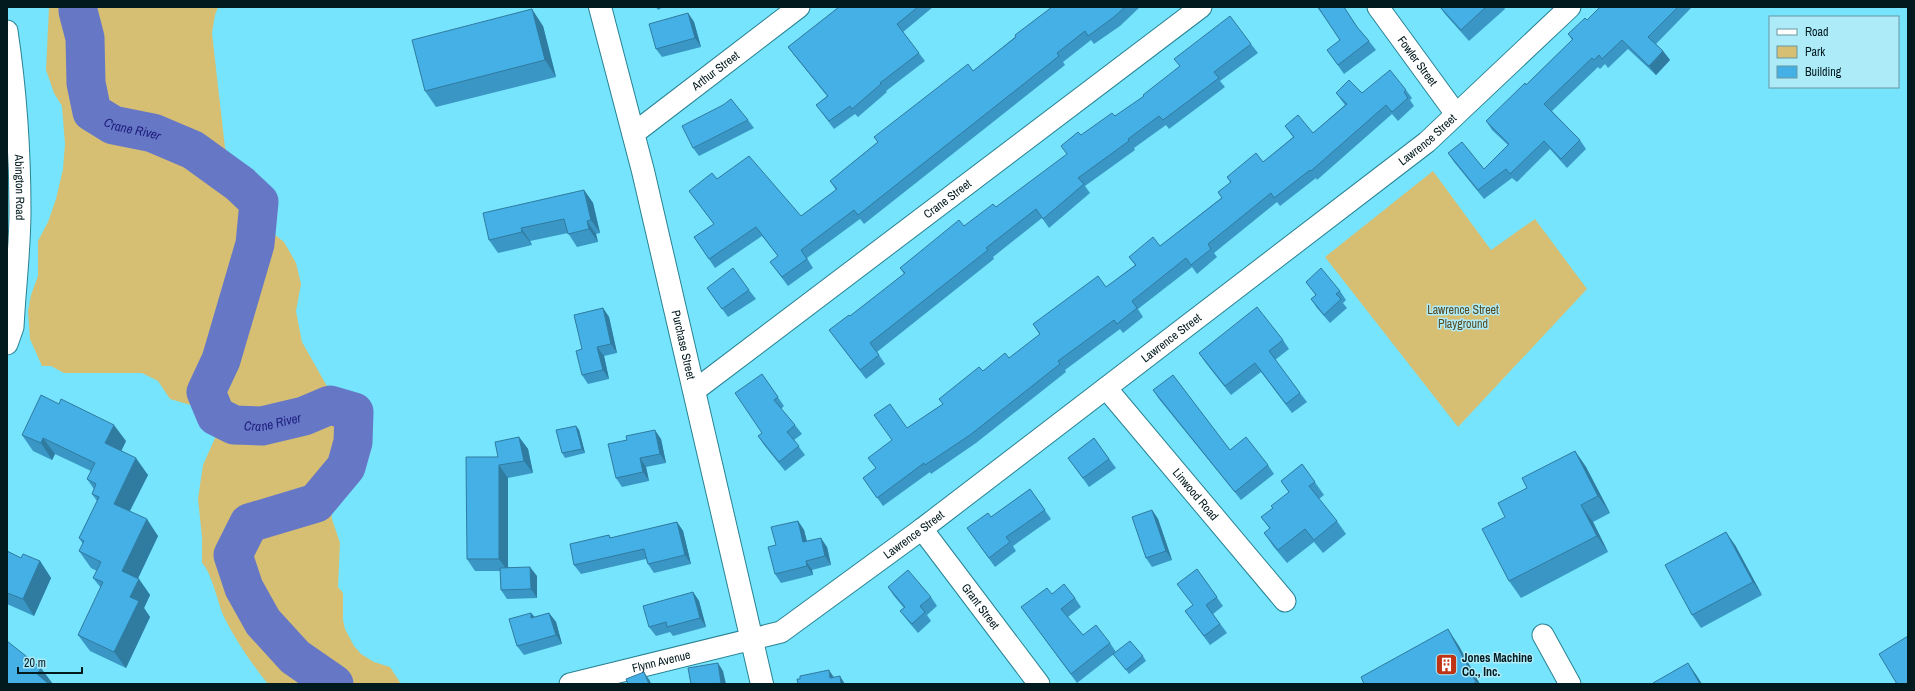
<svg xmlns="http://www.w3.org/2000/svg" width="1915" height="691" viewBox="0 0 1915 691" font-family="'Archivo Narrow',sans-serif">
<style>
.green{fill:#d6bf73}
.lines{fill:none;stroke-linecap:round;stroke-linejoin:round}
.river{stroke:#6677c6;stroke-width:39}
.street-casing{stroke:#298293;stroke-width:23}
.secondary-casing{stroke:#298293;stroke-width:24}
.street{stroke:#fff;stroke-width:21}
.secondary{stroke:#fff;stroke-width:22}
.wall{fill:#3a97c5}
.shaded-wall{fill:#307ba0}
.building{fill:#44b0e5;stroke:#307ba0}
.labels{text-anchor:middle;stroke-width:3;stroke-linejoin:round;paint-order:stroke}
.street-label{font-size:12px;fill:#02191e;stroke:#aeebf9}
.park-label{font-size:12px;fill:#564a20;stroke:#aeebf9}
.poi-label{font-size:12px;font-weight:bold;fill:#02191e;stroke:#aeebf9;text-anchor:start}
.water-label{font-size:13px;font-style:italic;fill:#20207e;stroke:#aeebf9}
</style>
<rect width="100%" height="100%" fill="#75e4fc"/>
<path class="green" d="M 49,7 L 218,7 L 215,15 L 212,33 L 225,148 L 236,169 L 262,197 L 264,226 L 284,242 L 296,263 L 301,284 L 296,311 L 302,342 L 341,411 L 344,432 L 332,464 L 329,496 L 332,519 L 340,543 L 338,587 L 343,593 L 343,620 L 345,629 L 354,646 L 361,654 L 374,662 L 390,667 L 401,684 L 268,684 C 251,663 236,641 224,617 C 218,603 211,571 202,563 L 202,537 L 198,499 L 203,465 L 216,436 L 213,416 L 194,406 L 170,399 L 158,381 L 142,373 L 64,373 L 51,366 L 42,366 L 30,339 L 28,311 L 31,295 L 38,276 L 38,241 L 48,222 L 56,199 L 63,169 L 65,144 L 62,106 L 54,93 L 46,70 Z
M 1433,171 L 1491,250 L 1535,219 L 1587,289 L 1458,427 L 1325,257 Z"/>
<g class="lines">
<path class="river" id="s1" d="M 78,7 L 78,11 L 85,38 L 86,83 L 92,112 L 113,125 L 153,133 L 193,150 L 240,184 L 259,202 L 255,244 L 221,360 L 206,392 L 216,416 L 234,425 L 262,426 L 304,416 L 330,405 L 354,412 L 353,442 L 346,467 L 316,503 L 249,523 L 233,555 L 244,588 L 263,622 L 295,657 L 334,684"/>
<defs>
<g id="street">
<path id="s2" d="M 1378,7 L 1456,114"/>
<path id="s3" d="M 7,31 C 16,91 20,150 20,211 C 20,249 15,288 13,327 L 7,344"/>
<path id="s4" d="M 633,134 L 799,7"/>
<path id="s5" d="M 1106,388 L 1285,601"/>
<path id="s6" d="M 694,391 L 1201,7"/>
<path id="s7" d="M 922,529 L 1039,684"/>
<path d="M 1543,635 L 1570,684"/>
<path id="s8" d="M 570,684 L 781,632 L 922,529 L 1427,142 L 1570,7"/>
</g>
<g id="secondary">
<path id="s9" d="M 600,7 L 643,171 L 762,684"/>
</g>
</defs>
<use href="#street" class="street-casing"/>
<use href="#secondary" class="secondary-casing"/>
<use href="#street" class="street"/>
<use href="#secondary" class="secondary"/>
</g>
<path class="wall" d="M 656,7 L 663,7 L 658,10 Z
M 839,7 L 933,7 L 903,32 L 925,61 L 886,91 L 887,92 L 858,117 L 855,114 L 834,129 L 816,105 L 827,96 L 794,55 L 788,47 Z
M 1052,7 L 1140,7 L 1120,26 L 1094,44 L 1091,40 L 1063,62 L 1065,65 L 864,224 L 860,219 L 807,258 L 813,268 L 788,286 L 770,262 L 778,256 L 762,236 L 715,268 L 694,237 L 714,224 L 689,191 L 717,179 L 801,216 L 836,190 L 830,181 L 878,142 L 874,137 L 973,71 Z
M 1317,7 L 1344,7 L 1358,28 L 1369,41 L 1376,50 L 1344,74 L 1327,50 L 1340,40 L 1323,15 Z
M 1440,7 L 1504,7 L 1505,9 L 1469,41 L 1445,14 Z
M 1600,7 L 1692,7 L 1656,44 L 1663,51 L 1670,60 L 1656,75 L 1628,49 L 1608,68 L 1605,64 L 1600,69 L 1598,67 L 1552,111 L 1580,140 L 1586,149 L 1567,168 L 1550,149 L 1517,182 L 1512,178 L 1484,199 L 1454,162 L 1448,153 L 1484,169 L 1508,145 L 1492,130 L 1486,121 L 1526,85 L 1572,40 L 1568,34 L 1587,20 Z
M 688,13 L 694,22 L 701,47 L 662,57 L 656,49 Z
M 543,26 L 556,77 L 436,107 L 425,91 Z
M 1251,44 L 1258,53 L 1220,81 L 1225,87 L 1169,129 L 1166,125 L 1134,148 L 1135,150 L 1085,186 L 1090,193 L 1049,228 L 1042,218 L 993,257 L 994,259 L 877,352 L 885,364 L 866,379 L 829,330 L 850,316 L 904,274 L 900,268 L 964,226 L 996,207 L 1067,155 L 1081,135 L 1115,116 Z
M 1406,90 L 1412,98 L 1410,100 L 1414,106 L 1398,121 L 1392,114 L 1317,180 L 1316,178 L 1280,206 L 1277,202 L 1214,253 L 1217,257 L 1197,274 L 1192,267 L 1138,309 L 1143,317 L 1123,333 L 1120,329 L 1065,370 L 1066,372 L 976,443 L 931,474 L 930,472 L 883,506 L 863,478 L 876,468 L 907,428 L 943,404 L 939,399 L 983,371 L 1009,358 L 1040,335 L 1033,324 L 1106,287 L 1135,265 L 1129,257 L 1160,246 L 1221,198 L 1230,182 L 1227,177 L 1263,162 L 1293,137 L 1285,126 L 1313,133 L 1345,105 L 1336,93 L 1362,93 Z
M 748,120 L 754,128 L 699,156 L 693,148 Z
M 584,190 L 593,203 L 600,233 L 596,234 L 598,242 L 577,247 L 568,233 L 530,241 L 532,245 L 498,253 L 489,240 Z
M 1306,282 L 1340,291 L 1346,300 L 1343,303 L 1347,308 L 1330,323 L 1317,308 L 1311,299 L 1316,295 Z
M 707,288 L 749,290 L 756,299 L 728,317 Z
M 603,308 L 609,317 L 617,353 L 604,356 L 609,379 L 588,384 L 582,375 L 582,349 Z
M 1283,340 L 1289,349 L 1275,360 L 1307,402 L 1292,413 L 1261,372 L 1231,395 L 1205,362 L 1199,353 Z
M 762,374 L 784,406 L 781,409 L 795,425 L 802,434 L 794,440 L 805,455 L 785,471 L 764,445 L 758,436 L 762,433 Z
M 1153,390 L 1230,450 L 1268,465 L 1274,474 L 1241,500 L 1159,399 Z
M 576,426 L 579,430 L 585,453 L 565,458 L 562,453 Z
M 22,435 L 126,441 L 121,451 L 148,475 L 130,511 L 158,536 L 138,578 L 150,595 L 144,608 L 150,617 L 126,668 L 90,651 L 78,635 L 101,588 L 93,578 L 97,571 L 91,568 L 79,551 L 83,544 L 79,538 L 97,501 L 92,494 L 94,489 L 87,479 L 91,471 L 55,454 L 52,460 L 33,451 Z
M 519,437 L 528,449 L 533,473 L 508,478 L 508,567 L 537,576 L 537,598 L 507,599 L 501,590 L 500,571 L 475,571 L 467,559 L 498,457 Z
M 1094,438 L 1116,468 L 1089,487 L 1068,458 Z
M 661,439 L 666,463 L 646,467 L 649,481 L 622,487 L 616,478 Z
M 1575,451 L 1586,467 L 1610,513 L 1593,522 L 1608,552 L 1521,598 L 1509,581 L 1505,517 L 1527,488 Z
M 1302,464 L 1324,495 L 1319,499 L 1337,521 L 1346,534 L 1323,553 L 1314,542 L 1287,563 L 1273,546 L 1264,533 L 1270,529 L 1261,517 L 1273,508 L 1289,492 L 1281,481 Z
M 1030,489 L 1051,519 L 1013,546 L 1016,551 L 995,567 L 967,528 L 991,517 Z
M 1152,510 L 1158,519 L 1172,560 L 1152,567 L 1146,558 Z
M 798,521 L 804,530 L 807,541 L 827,547 L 831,565 L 812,570 L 813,575 L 781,583 L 775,574 L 776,545 Z
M 677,522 L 683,531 L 691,564 L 654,573 L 648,564 L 646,559 L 581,574 L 574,565 L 609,535 L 611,538 Z
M 1735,545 L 1762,595 L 1701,628 L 1692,615 Z
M 7,551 L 21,558 L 40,561 L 51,578 L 34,616 L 7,604 Z
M 1197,569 L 1223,606 L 1213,614 L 1227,633 L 1210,645 L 1185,611 L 1193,605 Z
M 888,587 L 931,597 L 937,606 L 927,615 L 931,621 L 918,633 L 907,620 L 900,611 L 904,608 L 894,596 Z
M 693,592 L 699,601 L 706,627 L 673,636 L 670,632 L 656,636 L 649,627 Z
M 1075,598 L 1081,607 L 1068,617 L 1083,635 L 1110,643 L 1116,652 L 1143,656 L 1146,661 L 1129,674 L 1114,654 L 1077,683 L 1021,607 Z
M 531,613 L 535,617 L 549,613 L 556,622 L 562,644 L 524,655 L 517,646 Z"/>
<path class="shaded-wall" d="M 532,9 L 543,26 L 556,77 L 545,60 Z
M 688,13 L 694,22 L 701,47 L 695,38 Z
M 1663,51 L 1670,60 L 1656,75 L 1649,66 Z
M 584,190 L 593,203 L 600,233 L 591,220 Z
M 587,221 L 596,234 L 598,242 L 589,229 Z
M 521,228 L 530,241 L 532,245 L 522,232 Z
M 603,308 L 609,317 L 617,353 L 611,344 Z
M 597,347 L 604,356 L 609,379 L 603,370 Z
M 114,425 L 126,441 L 117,460 L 105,443 Z
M 576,426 L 579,430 L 585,453 L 582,449 Z
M 655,430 L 661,439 L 666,463 L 660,454 Z
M 519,437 L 528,449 L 533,473 L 524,461 Z
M 43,438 L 55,454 L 52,460 L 41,443 Z
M 1575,451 L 1586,467 L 1610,513 L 1598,496 Z
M 136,458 L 148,475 L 125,520 L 114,504 Z
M 640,458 L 646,467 L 649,481 L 643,472 Z
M 499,465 L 508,478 L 508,571 L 499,559 Z
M 1581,505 L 1593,522 L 1608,552 L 1597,536 Z
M 1152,510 L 1158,519 L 1172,560 L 1166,551 Z
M 147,519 L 158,536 L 134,587 L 122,571 Z
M 798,521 L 804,530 L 809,551 L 803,542 Z
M 677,522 L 683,531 L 691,564 L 685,555 Z
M 1726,532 L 1735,545 L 1762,595 L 1753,582 Z
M 821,538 L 827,547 L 831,565 L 825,556 Z
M 40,561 L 51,578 L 34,616 L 23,599 Z
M 806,561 L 812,570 L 813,575 L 807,566 Z
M 530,567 L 537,576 L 537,598 L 531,589 Z
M 139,579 L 150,595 L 144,608 L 150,617 L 126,668 L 114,652 L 130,597 Z
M 693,592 L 699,601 L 706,627 L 700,618 Z
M 531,613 L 537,621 L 531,618 Z
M 549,613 L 556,622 L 562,644 L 556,635 Z
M 1448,629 L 1459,646 L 1480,684 L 1477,684 L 1476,682 Z
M 718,663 L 723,671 L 726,684 L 722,684 L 721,683 Z
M 1688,663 L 1697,676 L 1702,684 L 1700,684 Z
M 41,668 L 53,684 L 44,684 L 37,674 Z
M 829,670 L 835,679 L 830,678 Z
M 644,672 L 650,681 L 651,684 L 649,684 Z
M 840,676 L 845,684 L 841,684 Z"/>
<path class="building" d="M 839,7 L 918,7 L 897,24 L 919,53 L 880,83 L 881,84 L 852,109 L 850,106 L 829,121 L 816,105 L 828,96 L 788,47 Z
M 1052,7 L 1125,7 L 1114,17 L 1088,36 L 1085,31 L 1057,53 L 1059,56 L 858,215 L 854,210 L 801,250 L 807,259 L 782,277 L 770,262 L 778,256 L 756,227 L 709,259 L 694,237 L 714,224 L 689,191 L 712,173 L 717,179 L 749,156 L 801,216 L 837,189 L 830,181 L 878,142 L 874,137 L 968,64 L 973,71 L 1016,37 L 1015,35 Z
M 1318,7 L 1344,7 L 1357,27 L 1369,41 L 1338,65 L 1327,50 L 1340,40 Z
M 1440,7 L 1486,7 L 1461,30 Z
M 1600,7 L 1678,7 L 1648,37 L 1663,51 L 1649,66 L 1622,40 L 1602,59 L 1599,55 L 1594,60 L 1592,58 L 1544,104 L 1580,140 L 1561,159 L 1544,141 L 1510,174 L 1506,169 L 1478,190 L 1448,153 L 1462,142 L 1484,169 L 1509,144 L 1486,121 L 1525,83 L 1526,85 L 1573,39 L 1568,34 L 1585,18 L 1587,20 Z
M 532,9 L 545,60 L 425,91 L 412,40 Z
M 688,13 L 695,38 L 656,49 L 649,24 Z
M 1230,16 L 1251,44 L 1214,72 L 1219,78 L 1163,120 L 1159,116 L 1128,139 L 1129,141 L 1078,178 L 1084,184 L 1043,219 L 1036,209 L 986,248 L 988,250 L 870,343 L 879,355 L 860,370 L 829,330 L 849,315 L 850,316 L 905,273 L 900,268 L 959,220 L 964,226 L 993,204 L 996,207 L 1067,154 L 1061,146 L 1078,132 L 1081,135 L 1112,113 L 1115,116 L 1144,96 L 1143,95 L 1180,66 L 1174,59 Z
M 1390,70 L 1406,90 L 1404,92 L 1408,98 L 1392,112 L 1386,105 L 1311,171 L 1310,170 L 1274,198 L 1271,193 L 1208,244 L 1211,249 L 1191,265 L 1186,258 L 1132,301 L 1137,308 L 1117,324 L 1114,320 L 1058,361 L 1060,364 L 970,435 L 925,465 L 924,463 L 877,498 L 863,478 L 876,468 L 868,458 L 892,440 L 874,415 L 890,404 L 907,428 L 943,404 L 939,399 L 979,367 L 983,371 L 1005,353 L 1009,358 L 1040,334 L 1033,324 L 1098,276 L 1106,287 L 1136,265 L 1129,257 L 1153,237 L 1160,246 L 1222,198 L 1218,192 L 1231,182 L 1227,177 L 1256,153 L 1263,162 L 1294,137 L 1285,126 L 1298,115 L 1313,133 L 1347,104 L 1336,93 L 1349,80 L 1362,93 Z
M 731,99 L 748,120 L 693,148 L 682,126 L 723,105 Z
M 584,190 L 591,220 L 587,221 L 589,229 L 568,234 L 564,219 L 521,228 L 522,232 L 489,240 L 483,213 Z
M 733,268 L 749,290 L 722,309 L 707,288 Z
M 1321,268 L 1340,291 L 1336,294 L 1341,299 L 1324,315 L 1311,299 L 1316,295 L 1306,282 Z
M 1257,307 L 1283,340 L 1269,351 L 1300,393 L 1286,404 L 1255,363 L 1225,386 L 1199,353 Z
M 603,308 L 611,344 L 597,347 L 603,370 L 582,375 L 576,351 L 582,349 L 574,315 Z
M 762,374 L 778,397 L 774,400 L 795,425 L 787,432 L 799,446 L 779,462 L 758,436 L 762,433 L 735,393 Z
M 1173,375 L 1230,450 L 1246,437 L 1268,465 L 1235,492 L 1153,390 Z
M 41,395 L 59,404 L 61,399 L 114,425 L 105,443 L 136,458 L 114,504 L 147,519 L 122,571 L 139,579 L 130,597 L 139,601 L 114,652 L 78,635 L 103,582 L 93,578 L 101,562 L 79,551 L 84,541 L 79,538 L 99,497 L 92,494 L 96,484 L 87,479 L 95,463 L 43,438 L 41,443 L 22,435 Z
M 576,426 L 582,449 L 562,453 L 556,430 Z
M 655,430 L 660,454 L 640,458 L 643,472 L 616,478 L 608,444 L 627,440 L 626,436 Z
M 519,437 L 524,461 L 499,465 L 499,559 L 467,559 L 466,457 L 498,457 L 495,442 Z
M 1094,438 L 1109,459 L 1083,478 L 1068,458 Z
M 1575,451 L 1598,496 L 1581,505 L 1597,536 L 1509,581 L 1482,529 L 1505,517 L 1498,503 L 1527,488 L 1522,478 Z
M 1302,464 L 1315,482 L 1309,486 L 1337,521 L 1314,540 L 1305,529 L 1278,550 L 1264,533 L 1270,528 L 1261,517 L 1273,508 L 1271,506 L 1289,492 L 1281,481 Z
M 1030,489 L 1045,510 L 1006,537 L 1010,542 L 989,558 L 967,528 L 988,513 L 991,517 Z
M 1152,510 L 1166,551 L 1146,558 L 1132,517 Z
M 798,521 L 803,542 L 821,538 L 825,556 L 806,561 L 807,566 L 775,574 L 768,547 L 776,545 L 771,527 Z
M 677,522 L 685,555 L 648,564 L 644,549 L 574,565 L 570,544 L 609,535 L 610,538 Z
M 1726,532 L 1753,582 L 1692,615 L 1665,565 Z
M 7,551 L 21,558 L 23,554 L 40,561 L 23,599 L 7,593 Z
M 530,567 L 531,589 L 501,590 L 500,568 Z
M 1197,569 L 1217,597 L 1206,605 L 1220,624 L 1204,636 L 1185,611 L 1193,605 L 1177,584 Z
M 908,570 L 931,597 L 920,606 L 925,612 L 912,624 L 900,611 L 905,607 L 888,587 Z
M 1064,584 L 1075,598 L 1061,609 L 1083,635 L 1096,625 L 1110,643 L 1071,674 L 1021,607 L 1047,588 L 1052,594 Z
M 693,592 L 700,618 L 667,627 L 666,622 L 649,627 L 643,606 Z
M 531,613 L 531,618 L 549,613 L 556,635 L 517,646 L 509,619 Z
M 1448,629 L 1476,682 L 1473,684 L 1364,684 L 1361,677 Z
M 1908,636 L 1908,684 L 1897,684 L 1879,654 Z
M 7,641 L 41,668 L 37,674 L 49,684 L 7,684 Z
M 1130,641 L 1143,656 L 1126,670 L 1113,654 Z
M 718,663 L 721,683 L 716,684 L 691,684 L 688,668 Z
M 1688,663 L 1700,684 L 1654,684 L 1653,683 Z
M 829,670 L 830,678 L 840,676 L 841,684 L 798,684 L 797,679 L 800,679 L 800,676 Z
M 644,672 L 649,684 L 628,684 L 626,679 Z"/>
<defs>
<symbol id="building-square" viewBox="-11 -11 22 22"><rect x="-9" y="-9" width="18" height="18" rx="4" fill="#be3415" stroke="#aeebf9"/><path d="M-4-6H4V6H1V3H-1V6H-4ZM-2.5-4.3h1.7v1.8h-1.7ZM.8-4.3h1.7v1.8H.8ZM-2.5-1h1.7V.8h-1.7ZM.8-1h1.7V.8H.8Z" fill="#fff"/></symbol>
</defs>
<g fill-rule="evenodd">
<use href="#building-square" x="1434" y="652" width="25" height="25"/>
</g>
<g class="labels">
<g class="street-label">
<text dy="4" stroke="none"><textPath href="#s2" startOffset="67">Fowler Street</textPath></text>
<text dy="4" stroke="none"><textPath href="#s4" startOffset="104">Arthur Street</textPath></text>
<text dy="4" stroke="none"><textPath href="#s8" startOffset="1030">Lawrence Street</textPath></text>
<text dy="4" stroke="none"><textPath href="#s3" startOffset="157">Abington Road</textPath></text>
<text dy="4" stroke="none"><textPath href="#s6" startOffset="318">Crane Street</textPath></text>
<text dy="4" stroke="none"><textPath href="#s8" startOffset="706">Lawrence Street</textPath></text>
<text dy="4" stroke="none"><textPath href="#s9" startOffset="348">Purchase Street</textPath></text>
<text dy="4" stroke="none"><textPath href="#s5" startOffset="139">Linwood Road</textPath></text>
<text dy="4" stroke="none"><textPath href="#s8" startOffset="382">Lawrence Street</textPath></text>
<text dy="4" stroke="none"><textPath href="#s7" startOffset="97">Grant Street</textPath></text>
<text dy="4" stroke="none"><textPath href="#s8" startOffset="94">Flynn Avenue</textPath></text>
</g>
<g class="park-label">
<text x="1463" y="314">Lawrence Street<tspan x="1463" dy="14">Playground</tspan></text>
</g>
<g class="poi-label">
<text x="1462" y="662">Jones Machine<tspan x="1462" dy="14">Co., Inc.</tspan></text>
</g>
<g class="water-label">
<text dy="5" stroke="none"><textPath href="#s1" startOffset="151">Crane River</textPath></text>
<text dy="5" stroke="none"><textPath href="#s1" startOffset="583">Crane River</textPath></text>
</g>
</g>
<rect width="1915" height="691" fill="none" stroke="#02191e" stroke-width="16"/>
<rect x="1769" y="16" width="130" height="72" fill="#aeebf9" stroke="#6997a1"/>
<rect x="1777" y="29" width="20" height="6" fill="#ffffff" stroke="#6997a1"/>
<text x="1805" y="36" font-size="12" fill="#02191e">Road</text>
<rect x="1777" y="46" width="20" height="12" fill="#d6bf73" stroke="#6997a1"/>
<text x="1805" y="56" font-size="12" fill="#02191e">Park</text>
<rect x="1777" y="66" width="20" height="12" fill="#44b0e5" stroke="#6997a1"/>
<text x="1805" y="76" font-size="12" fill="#02191e">Building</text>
<path d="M18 667v6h64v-6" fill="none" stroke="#02191e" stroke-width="2"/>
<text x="24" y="667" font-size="12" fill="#02191e" stroke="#aeebf9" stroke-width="3" paint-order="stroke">20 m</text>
</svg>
